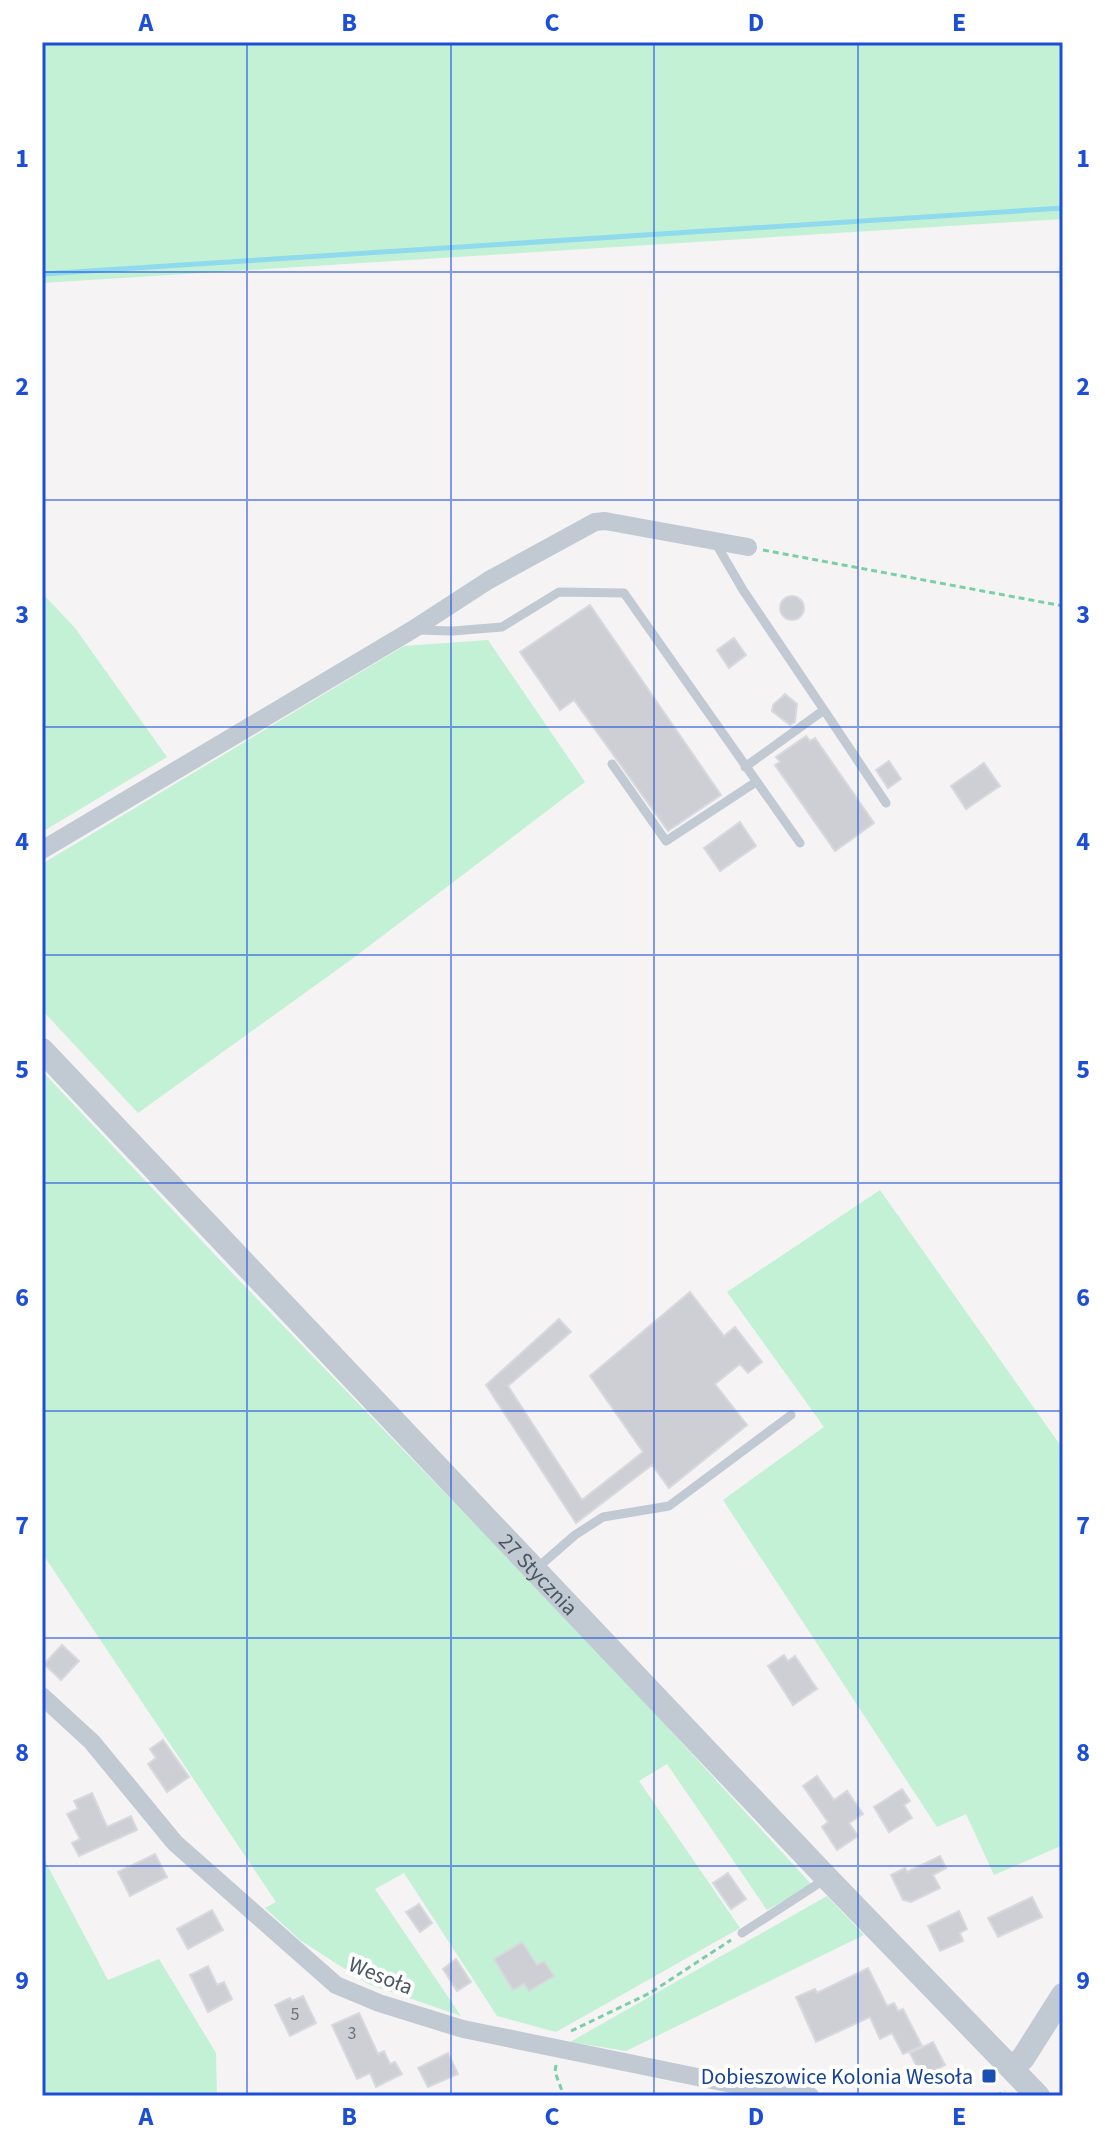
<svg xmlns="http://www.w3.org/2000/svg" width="1105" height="2138" viewBox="0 0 1105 2138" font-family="'Source Sans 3',sans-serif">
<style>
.green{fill:#c3f1d5}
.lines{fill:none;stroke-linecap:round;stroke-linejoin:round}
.stream{stroke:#90daee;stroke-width:5}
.building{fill:#cdcfd5;stroke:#d7d9de;stroke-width:2}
.path{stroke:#7ad0a6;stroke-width:3;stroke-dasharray:6 4;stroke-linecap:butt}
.service{stroke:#c1cad2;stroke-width:9}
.minor{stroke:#c1cad2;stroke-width:18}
.tertiary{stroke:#c1cad2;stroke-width:24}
.grid{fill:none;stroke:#1d4ed8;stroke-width:2;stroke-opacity:0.55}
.transit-dot{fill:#1a4fb4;stroke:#fff;stroke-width:3}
.labels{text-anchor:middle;stroke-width:8;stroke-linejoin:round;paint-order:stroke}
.number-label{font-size:18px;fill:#6b747e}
.street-label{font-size:22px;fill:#4a5661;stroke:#fff}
.transit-label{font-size:22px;fill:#164399;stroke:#fff;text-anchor:end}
.neatline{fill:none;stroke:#1d4ed8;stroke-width:3}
.grid-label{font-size:26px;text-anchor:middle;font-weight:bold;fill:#1d4ed8}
</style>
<rect width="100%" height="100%" fill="#f5f3f3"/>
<path class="green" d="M 42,42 L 1063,42 L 1063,219 L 42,283 Z
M 42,593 L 75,628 L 167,757 L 42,832 Z
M 488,640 L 585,782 L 352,959 L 138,1113 L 42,1010 L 42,864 L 404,646 Z
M 42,1071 L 231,1272 L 595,1648 L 812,1885 L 767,1910 L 667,1764 L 639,1781 L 740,1928 L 556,2032 L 497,2016 L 404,1873 L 375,1889 L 461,2016 L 368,1984 L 300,1940 L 265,1908 L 276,1902 L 42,1553 Z
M 880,1190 L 1063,1449 L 1063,1845 L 994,1875 L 966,1814 L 937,1827 L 723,1500 L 824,1427 L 727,1292 Z
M 44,1859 L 108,1980 L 159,1959 L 216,2053 L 217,2096 L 42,2096 Z
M 827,1896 L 864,1935 L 626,2051 L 570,2042 Z"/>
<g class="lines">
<path class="stream" d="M 42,274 L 1063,208"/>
</g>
<path class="building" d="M780 608a12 12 0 1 1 24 0a12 12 0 1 1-24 0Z
M 590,605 L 721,795 L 668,831 L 574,700 L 560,710 L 520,652 Z
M 734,638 L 746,655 L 729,668 L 717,650 Z
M 785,694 L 797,704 L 795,722 L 790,725 L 772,711 L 773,705 Z
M 806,736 L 810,741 L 815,738 L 874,823 L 835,851 L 775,765 L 780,762 L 776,757 Z
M 889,761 L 901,779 L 888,788 L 876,770 Z
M 984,763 L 1000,786 L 966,809 L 951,786 Z
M 740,822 L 756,846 L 720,871 L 704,848 Z
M 690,1292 L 724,1336 L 735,1327 L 762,1362 L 748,1373 L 740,1364 L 715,1384 L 747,1425 L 669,1488 L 652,1465 L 576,1523 L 486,1385 L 559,1319 L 571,1332 L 508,1386 L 582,1500 L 643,1452 L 590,1376 Z
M 62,1645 L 79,1661 L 61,1680 L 44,1664 Z
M 784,1655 L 788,1661 L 795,1656 L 817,1689 L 793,1705 L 768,1666 Z
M 163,1740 L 189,1777 L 167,1792 L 148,1764 L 156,1758 L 150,1749 Z
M 817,1776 L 834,1800 L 847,1791 L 863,1814 L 849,1823 L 858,1836 L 837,1850 L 822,1827 L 828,1822 L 803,1786 Z
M 902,1789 L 910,1801 L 904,1805 L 912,1818 L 889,1832 L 874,1807 Z
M 92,1793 L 107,1827 L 131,1816 L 137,1830 L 79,1856 L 72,1843 L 80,1839 L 67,1814 L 78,1809 L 74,1801 Z
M 155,1854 L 167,1877 L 130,1896 L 118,1872 Z
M 940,1856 L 946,1868 L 933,1875 L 940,1888 L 911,1902 L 903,1900 L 891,1875 L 905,1868 L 907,1872 Z
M 728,1873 L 746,1899 L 731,1909 L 713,1883 Z
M 1032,1897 L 1042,1917 L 998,1937 L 988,1918 Z
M 419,1904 L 432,1923 L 420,1932 L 406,1912 Z
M 212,1910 L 223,1930 L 188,1949 L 177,1929 Z
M 959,1911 L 967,1929 L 960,1933 L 963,1941 L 940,1951 L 928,1926 Z
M 522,1942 L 537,1965 L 544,1961 L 554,1976 L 529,1991 L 524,1984 L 513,1990 L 494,1959 Z
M 456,1959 L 471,1982 L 457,1991 L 443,1969 Z
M 208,1966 L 217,1985 L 224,1982 L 232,1999 L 208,2012 L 190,1975 Z
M 868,1968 L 887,2006 L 894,2003 L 898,2011 L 903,2009 L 922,2046 L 903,2054 L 892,2033 L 880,2039 L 870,2017 L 816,2042 L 796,1997 L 815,1989 L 817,1993 Z
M 303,1996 L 316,2023 L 290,2036 L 275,2005 L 290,1998 L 292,2001 Z
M 359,2013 L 378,2054 L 384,2051 L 390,2064 L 395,2062 L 402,2074 L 376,2087 L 370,2073 L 357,2079 L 332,2025 Z
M 933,2042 L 945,2065 L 922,2077 L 910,2053 Z
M 448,2053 L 458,2074 L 428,2087 L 418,2068 Z"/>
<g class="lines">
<path class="path" d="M 763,550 L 1063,606
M 571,2031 L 650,1993 L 731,1940
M 556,2065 L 555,2072 L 564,2096
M 996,2096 L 1005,2091"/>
<path class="service" d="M 715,542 L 743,590 L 824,710
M 416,630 L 453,631 L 502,627 L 559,592 L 624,593 L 800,843
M 612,764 L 666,841 L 756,782
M 745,767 L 824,710 L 886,803
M 536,1569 L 575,1535 L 603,1517 L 669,1506 L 791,1415
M 742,1933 L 827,1878"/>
<path class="minor" d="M 42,850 L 412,630 L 489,580 L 595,522 L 605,521 L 748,547
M 42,1696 L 92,1742 L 175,1843 L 336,1985 L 379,2003 L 463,2029 L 756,2089 L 810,2096"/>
<g class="tertiary">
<path id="s1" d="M 42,1050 L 827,1878 L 1038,2096"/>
<path d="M 1012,2068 L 1023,2058 L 1063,1995"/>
</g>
</g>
<path class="grid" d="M 247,42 L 247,2096M 451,42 L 451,2096M 654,42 L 654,2096M 858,42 L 858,2096M 42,272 L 1063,272M 42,500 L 1063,500M 42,727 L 1063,727M 42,955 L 1063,955M 42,1183 L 1063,1183M 42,1411 L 1063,1411M 42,1638 L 1063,1638M 42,1866 L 1063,1866"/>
<rect class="transit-dot" x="981" y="2068" width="16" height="16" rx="4"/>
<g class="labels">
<g class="number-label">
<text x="295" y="2020">5</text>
<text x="352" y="2039">3</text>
</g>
<g class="street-label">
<text dy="8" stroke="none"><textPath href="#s1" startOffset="722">27 Stycznia</textPath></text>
<text transform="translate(381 1975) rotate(22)" y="8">Wesoła</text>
</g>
<g class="transit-label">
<text x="973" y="2084">Dobieszowice Kolonia Wesoła</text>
</g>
</g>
<rect width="1105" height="2138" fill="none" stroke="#ffffff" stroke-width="88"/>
<rect x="44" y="44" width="1017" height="2050" class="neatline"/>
<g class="grid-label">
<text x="146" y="31">A</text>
<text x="349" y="31">B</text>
<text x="552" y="31">C</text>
<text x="756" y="31">D</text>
<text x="959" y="31">E</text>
<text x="22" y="167">1</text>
<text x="1083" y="167">1</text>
<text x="22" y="395">2</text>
<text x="1083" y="395">2</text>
<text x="22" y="623">3</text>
<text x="1083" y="623">3</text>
<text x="22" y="850">4</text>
<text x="1083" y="850">4</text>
<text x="22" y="1078">5</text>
<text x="1083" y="1078">5</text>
<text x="22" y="1306">6</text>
<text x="1083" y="1306">6</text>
<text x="22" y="1534">7</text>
<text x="1083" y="1534">7</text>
<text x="22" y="1761">8</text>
<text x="1083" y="1761">8</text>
<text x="22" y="1989">9</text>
<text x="1083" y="1989">9</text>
<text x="146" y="2125">A</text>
<text x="349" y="2125">B</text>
<text x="552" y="2125">C</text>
<text x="756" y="2125">D</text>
<text x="959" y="2125">E</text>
</g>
</svg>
